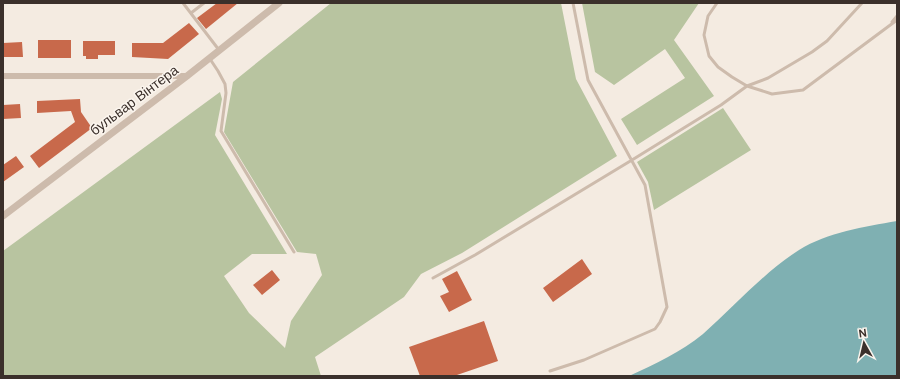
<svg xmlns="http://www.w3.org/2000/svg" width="900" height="379" viewBox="0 0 900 379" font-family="'DM Sans',sans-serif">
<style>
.green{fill:#b8c4a0}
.water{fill:#7fb0b2}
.building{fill:#c8694b}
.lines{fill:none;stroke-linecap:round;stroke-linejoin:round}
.service{stroke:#cdbbac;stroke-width:3}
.minor{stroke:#cdbbac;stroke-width:6}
.tertiary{stroke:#cdbbac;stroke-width:7}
.labels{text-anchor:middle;stroke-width:3;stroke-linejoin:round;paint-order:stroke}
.street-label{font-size:14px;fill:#3b302b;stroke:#fbf5ee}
</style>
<rect width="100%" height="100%" fill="#f4ebe1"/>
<path class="green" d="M 331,3 L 561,3 L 576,79 L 617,156 L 462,253 L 421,274 L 404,297 L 315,357 L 321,376 L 3,376 L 3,251 L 220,92 L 222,99 L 215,135 L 287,254 L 252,254 L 224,276 L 249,313 L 285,348 L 291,321 L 322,275 L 316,254 L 297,252 L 224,132 L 233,82 Z
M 582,3 L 699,3 L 674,40 L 714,96 L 637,145 L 621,119 L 685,78 L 665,49 L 614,85 L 595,72 Z
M 723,108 L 751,150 L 654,210 L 648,182 L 637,162 Z"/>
<path class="water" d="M 897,221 L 897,376 L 629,376 C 655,364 681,352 703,334 C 735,306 763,273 799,250 C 828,232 864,227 897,221 Z"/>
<path class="building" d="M 217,3 L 238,3 L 206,29 L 197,18 Z
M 189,23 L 199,34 L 168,59 L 132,57 L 132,43 L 163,43 Z
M 38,40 L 71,40 L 71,58 L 38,58 Z
M 83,41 L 115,41 L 115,55 L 98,55 L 98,59 L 86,59 L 86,56 L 83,56 Z
M 22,42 L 23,57 L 3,57 L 3,43 Z
M 80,99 L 81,112 L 92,128 L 39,168 L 30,156 L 75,122 L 71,111 L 37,113 L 37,101 Z
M 20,104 L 21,118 L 3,119 L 3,105 Z
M 16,156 L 24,167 L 3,182 L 3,165 Z
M 582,259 L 592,274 L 553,302 L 543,288 Z
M 272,270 L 280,280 L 262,295 L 253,285 Z
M 457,271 L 472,300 L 449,312 L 440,296 L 449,292 L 442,279 Z
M 484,321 L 498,361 L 454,376 L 420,376 L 409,347 Z"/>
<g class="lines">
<path class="service" d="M 183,3 L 219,50
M 717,3 L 708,16 L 704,35 L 709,56 L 718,67 L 732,77 L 747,86 L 772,94 L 803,90 L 897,20
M 191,13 L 204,3
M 892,22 L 897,16
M 210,59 L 218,71 L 225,84 L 226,93 L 221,131 L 294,252
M 433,278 L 475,255 L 632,160 L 721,105 L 747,86 L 768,78 L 812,52 L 827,41 L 862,3
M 550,371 L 584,360 L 655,329 L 660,322 L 667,307 L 645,185 L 588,80 L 573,3"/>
<path class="minor" d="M 3,76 L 187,76"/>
<path class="tertiary" d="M 3,216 L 187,76 L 279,3"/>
</g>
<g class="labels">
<g class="street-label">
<text transform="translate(134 100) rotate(-37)" y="5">бульвар Вінтера</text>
</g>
</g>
<rect width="900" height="379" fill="none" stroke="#3b302b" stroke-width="8"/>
<g transform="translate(864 343) rotate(352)" stroke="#fbf5ee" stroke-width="3" paint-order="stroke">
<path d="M0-3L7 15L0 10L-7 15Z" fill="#3b302b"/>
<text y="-6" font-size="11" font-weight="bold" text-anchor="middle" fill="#3b302b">N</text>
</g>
</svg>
